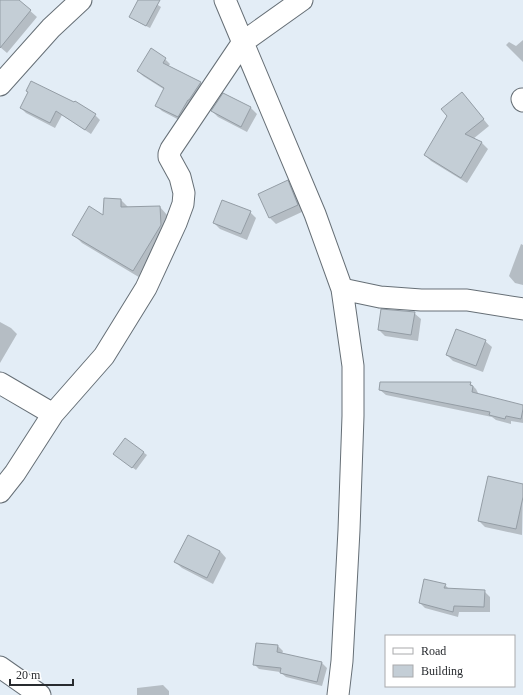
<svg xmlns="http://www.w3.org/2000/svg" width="523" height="695" viewBox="0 0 523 695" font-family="'Times New Roman',serif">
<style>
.shadow{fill:#0003}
.building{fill:#c4ced6;stroke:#949da5}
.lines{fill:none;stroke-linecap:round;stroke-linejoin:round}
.street-casing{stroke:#666f76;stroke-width:23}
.street{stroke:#fff;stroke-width:21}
</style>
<rect width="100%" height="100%" fill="#e3edf6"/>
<path class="shadow" d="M 0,0 L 18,0 L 37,17 L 7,53 L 0,47 Z
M 139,0 L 150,0 L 161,7 L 150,28 L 134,20 L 131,17 Z
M 523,40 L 523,62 L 506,45 L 509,42 L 516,46 Z
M 165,59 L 170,64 L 168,67 L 201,83 L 206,88 L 183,122 L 162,111 L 157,106 L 165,90 L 143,76 L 138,71 Z
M 29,92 L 95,115 L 100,120 L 91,134 L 62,115 L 55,128 L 26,113 L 21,108 Z
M 462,93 L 489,126 L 473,139 L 482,143 L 488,149 L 467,183 L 431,161 L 425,155 Z
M 251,108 L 257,114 L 247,132 L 218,117 L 212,111 Z
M 288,182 L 294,188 L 304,211 L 276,224 L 270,218 Z
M 121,200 L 129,208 L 160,207 L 168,216 L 142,279 L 82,243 L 74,235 L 104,216 Z
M 250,212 L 256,218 L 247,240 L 220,229 L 214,223 Z
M 521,244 L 523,245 L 523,285 L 515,283 L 509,276 Z
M 414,313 L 421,319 L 418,341 L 385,336 L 379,330 Z
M 0,322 L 11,328 L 17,334 L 0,363 Z
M 485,341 L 492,347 L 483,372 L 453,361 L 447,355 Z
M 470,383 L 476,389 L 478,393 L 478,395 L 523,406 L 523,423 L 511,421 L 511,424 L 496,420 L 492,417 L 386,395 L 380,390 Z
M 125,439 L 147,455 L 136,470 L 118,457 Z
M 523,485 L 522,535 L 485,527 L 479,521 Z
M 188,536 L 220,551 L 226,558 L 213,584 L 182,568 L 175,562 Z
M 445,585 L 449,589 L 484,591 L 490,597 L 490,612 L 459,612 L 458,617 L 425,608 L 420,603 Z
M 278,646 L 283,651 L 282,654 L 322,663 L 327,668 L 322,686 L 286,677 L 280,672 L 259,669 L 254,664 Z
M 163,685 L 169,691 L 169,695 L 137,695 L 137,688 Z"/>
<path class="building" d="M 0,0 L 19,0 L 31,10 L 0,48 Z
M 138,0 L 160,0 L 146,26 L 129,17 Z
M 151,48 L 166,58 L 163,63 L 201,82 L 189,100 L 188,100 L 178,117 L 155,106 L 164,88 L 137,71 Z
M 31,81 L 74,102 L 75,101 L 96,114 L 85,130 L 56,111 L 50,123 L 20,108 L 28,92 L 26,91 Z
M 462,92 L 484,119 L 465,134 L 482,142 L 461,178 L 424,155 L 447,116 L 441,109 Z
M 223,93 L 251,107 L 241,127 L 211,111 Z
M 288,180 L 298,205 L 269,218 L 258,194 Z
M 104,198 L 121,199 L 121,207 L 160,206 L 161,225 L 133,271 L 72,235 L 89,206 L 103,215 Z
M 222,200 L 251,211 L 241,234 L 213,223 Z
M 381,309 L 415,312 L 411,335 L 378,330 Z
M 456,329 L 486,340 L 476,366 L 446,355 Z
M 380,382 L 471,382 L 470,385 L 473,386 L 472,392 L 523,405 L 523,409 L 521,419 L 506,416 L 505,419 L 489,415 L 490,412 L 379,390 Z
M 125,438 L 144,452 L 132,468 L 113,454 Z
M 488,476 L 523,484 L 523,497 L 516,529 L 478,521 Z
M 188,535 L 220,551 L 207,578 L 174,562 Z
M 424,579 L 446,584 L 444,588 L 485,590 L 484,607 L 454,606 L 453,612 L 419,603 Z
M 256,643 L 278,645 L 277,652 L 322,662 L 317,682 L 280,673 L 281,668 L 253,665 Z"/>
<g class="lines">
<defs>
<path id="street" d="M 225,0 L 315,214 L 342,289 L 353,366 L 353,416 L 349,530 L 342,661 L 338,695
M 0,85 L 51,28 L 81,0
M 522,99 L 523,101
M 342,289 L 380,297 L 421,300 L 467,300 L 523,309
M 0,383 L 53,414
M 0,492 L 15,473 L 53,414 L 104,356 L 146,288 L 176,223 L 183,204 L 184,193 L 180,177 L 169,157 L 169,154 L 171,149 L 243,42 L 302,0
M 0,667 L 40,695"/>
</defs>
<use href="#street" class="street-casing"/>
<use href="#street" class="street"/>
</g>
<rect x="385" y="635" width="130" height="52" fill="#ffffff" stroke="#a9aaac"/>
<rect x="393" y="648" width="20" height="6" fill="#ffffff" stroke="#a9aaac"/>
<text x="421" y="655" font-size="12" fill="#282b2f">Road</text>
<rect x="393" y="665" width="20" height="12" fill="#c4ced6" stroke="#a9aaac"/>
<text x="421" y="675" font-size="12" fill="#282b2f">Building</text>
<path d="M10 679v6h63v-6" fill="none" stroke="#282b2f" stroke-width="2"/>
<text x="16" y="679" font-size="12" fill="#282b2f" stroke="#ffffff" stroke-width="3" paint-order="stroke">20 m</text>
</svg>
